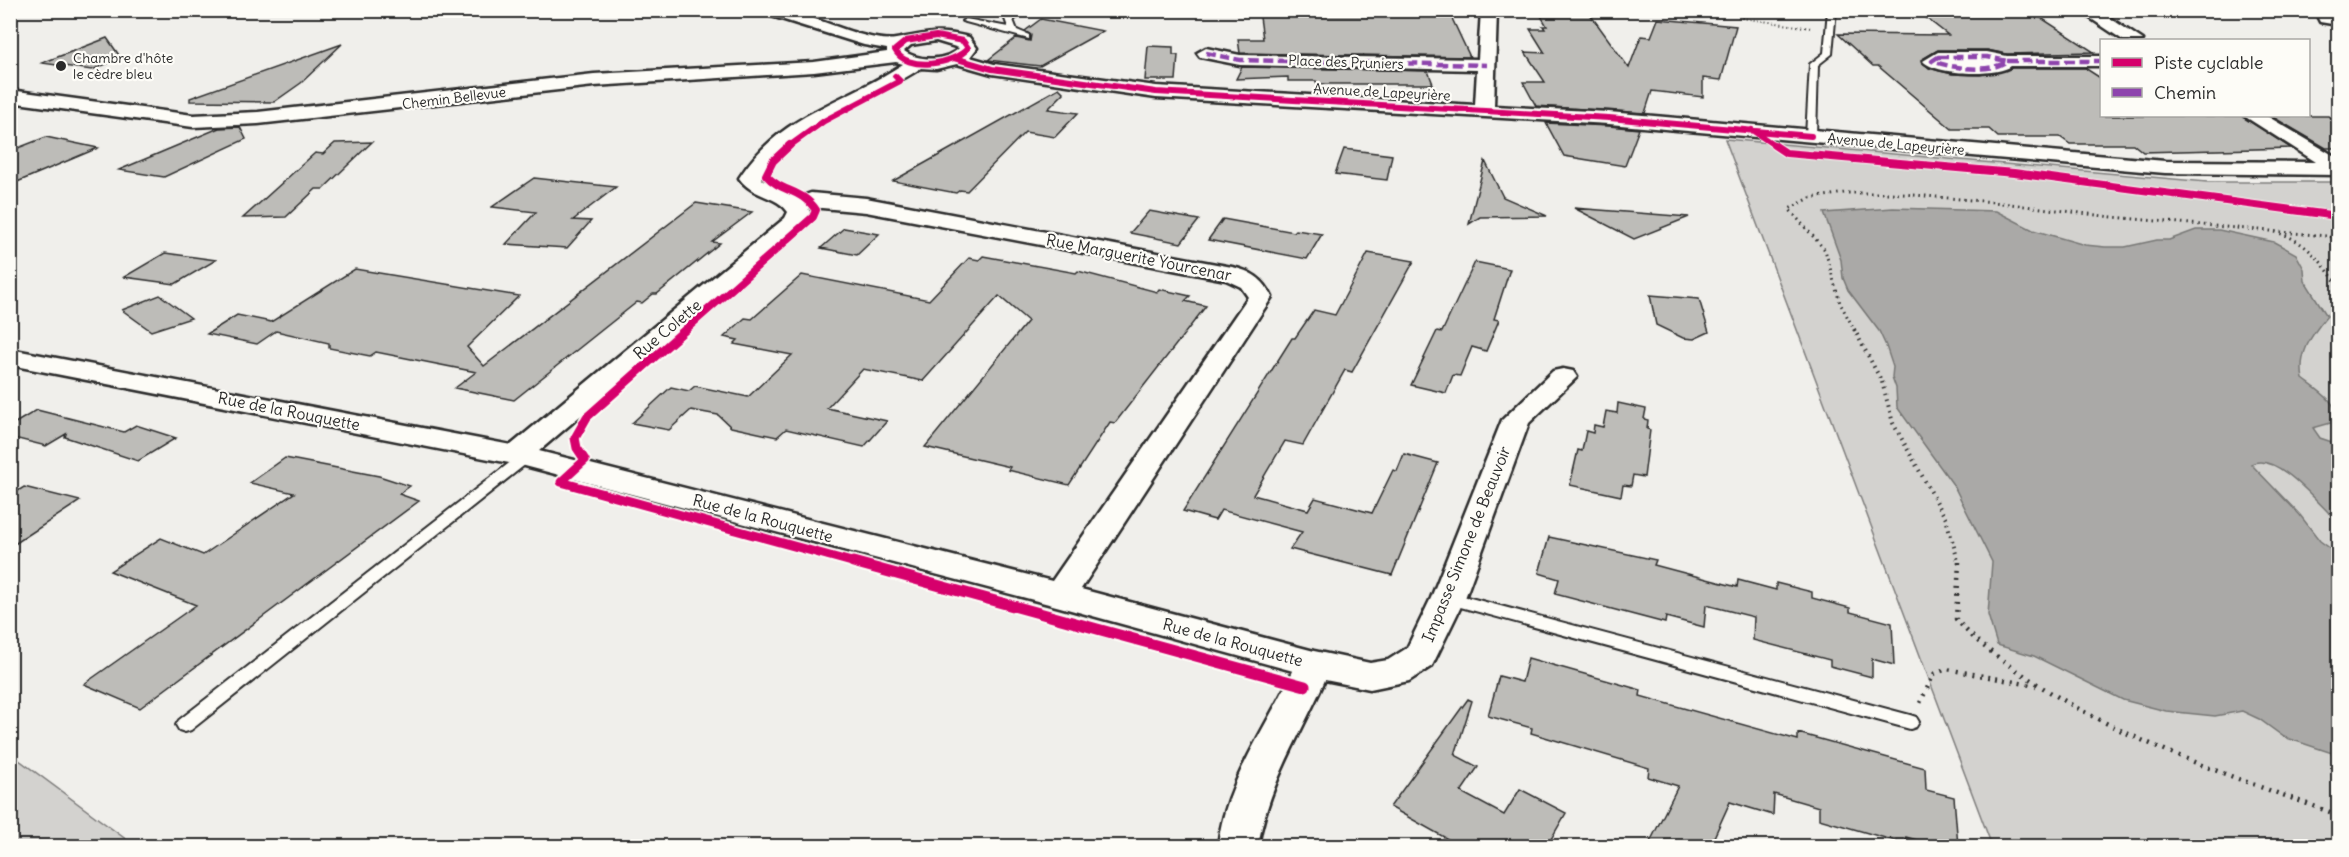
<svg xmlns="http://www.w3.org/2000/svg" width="2349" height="857" viewBox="0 0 2349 857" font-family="Delius,sans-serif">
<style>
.green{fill:#d3d2cf;stroke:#7f7e7d;stroke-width:1.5}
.water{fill:#aaa9a7;stroke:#777775;stroke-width:1.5}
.building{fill:#bdbcb8;stroke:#2b2b2b;stroke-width:1.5}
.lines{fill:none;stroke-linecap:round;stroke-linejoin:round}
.service-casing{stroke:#2b2b2b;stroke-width:4}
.minor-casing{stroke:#2b2b2b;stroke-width:5}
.path-far3{stroke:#2b2b2b;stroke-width:2;stroke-dasharray:1 3;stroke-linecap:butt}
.path-far2{stroke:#2b2b2b;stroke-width:3;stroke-dasharray:1.5 4;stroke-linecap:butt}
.path-far1{stroke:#2b2b2b;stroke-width:4;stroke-dasharray:1.5 4.5;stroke-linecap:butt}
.path{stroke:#2b2b2b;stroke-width:4.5;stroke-dasharray:2 6;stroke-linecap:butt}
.service{fill:#fdfcf7;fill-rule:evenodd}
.minor{fill:#fdfcf7;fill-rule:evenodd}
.quiet{stroke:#8e44ad;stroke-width:4.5;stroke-dasharray:10 4.5;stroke-linecap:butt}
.cycleway-far3-casing{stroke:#fdfcf7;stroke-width:8}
.cycleway-far2-casing{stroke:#fdfcf7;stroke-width:10}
.cycleway-far1-casing{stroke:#fdfcf7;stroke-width:13}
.cycleway-casing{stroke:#fdfcf7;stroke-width:15}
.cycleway-far3{stroke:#d6006c;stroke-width:6}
.cycleway-far2{stroke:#d6006c;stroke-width:8}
.cycleway-far1{stroke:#d6006c;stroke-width:9}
.cycleway{stroke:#d6006c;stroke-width:11}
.poi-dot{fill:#2b2b2b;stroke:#fdfcf7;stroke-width:2}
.labels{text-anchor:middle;stroke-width:4.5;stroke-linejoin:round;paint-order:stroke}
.far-poi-label{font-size:14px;fill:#2b2b2b;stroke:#fdfcf7;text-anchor:start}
.far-street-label{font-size:14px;fill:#2b2b2b;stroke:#fdfcf7}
.street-label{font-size:16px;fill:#2b2b2b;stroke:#fdfcf7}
</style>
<rect width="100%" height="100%" fill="#f0efeb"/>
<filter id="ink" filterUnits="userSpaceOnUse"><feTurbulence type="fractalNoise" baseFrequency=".0167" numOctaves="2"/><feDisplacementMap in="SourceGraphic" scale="12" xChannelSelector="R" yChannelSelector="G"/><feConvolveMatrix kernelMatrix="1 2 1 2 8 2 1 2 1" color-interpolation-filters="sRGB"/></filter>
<g filter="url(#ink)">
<path class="green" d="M 1725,139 L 2207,182 L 2338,182 L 2338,846 L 1992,846 Z
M 11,754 L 135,846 L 11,846 Z"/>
<path class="water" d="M 1893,208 L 1996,211 L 2033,230 L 2085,245 L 2105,247 L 2125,247 L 2157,240 L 2169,240 L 2196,230 L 2219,230 L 2274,242 L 2296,254 L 2304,269 L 2305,281 L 2327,316 C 2311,335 2298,354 2303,379 C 2316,389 2339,402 2338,421 L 2313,428 L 2320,438 L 2338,444 L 2338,522 C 2319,505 2278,451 2251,464 L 2300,515 L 2320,541 L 2338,554 L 2338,755 L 2284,737 L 2259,719 L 2242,711 L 2215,716 L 2166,711 L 2123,700 L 2034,656 L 1997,645 L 1988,615 L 1992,562 L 1954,486 L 1897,407 L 1896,388 L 1892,377 L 1893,367 L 1886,346 L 1879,331 L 1848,290 L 1843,278 L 1841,260 L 1824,213 Z"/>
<path class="building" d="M 1259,10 L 1448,10 L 1470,57 L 1240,53 L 1238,39 L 1263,39 Z
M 1552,10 L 1587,10 L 1629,68 L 1641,36 L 1651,37 L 1658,19 L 1736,26 L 1721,80 L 1703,78 L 1703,97 L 1652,91 L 1645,113 L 1536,106 L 1523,82 L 1545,82 L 1525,52 L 1545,53 L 1530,29 L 1545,29 L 1543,26 L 1547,26 L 1541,16 L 1556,16 Z
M 1916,10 L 2029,10 L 2094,52 L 2007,54 L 1987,50 L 1938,50 L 1921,60 L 1929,68 L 1952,74 L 1980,75 L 2012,68 L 2085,68 L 2102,79 L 2102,116 L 2242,116 L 2291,148 L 2143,152 L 2133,144 L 2070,144 L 2060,137 L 1998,137 L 1989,129 L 1952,129 L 1878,66 L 1873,66 L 1838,34 L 1948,35 Z
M 1041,19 L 1103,31 L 1040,66 L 988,60 L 1016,38 L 1030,41 L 1031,35 L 1025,31 Z
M 107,38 L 121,58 L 92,70 L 42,63 Z
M 342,44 L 301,83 L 274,102 L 190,101 L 190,98 Z
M 1148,46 L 1173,47 L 1173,55 L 1178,55 L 1176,80 L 1145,80 Z
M 1242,67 L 1428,71 L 1433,84 L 1317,84 L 1316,81 L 1288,81 L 1288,77 L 1236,79 Z
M 1059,88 L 1064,93 L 1048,109 L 1078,113 L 1055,137 L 1025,132 L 967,191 L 960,190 L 956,193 L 893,181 Z
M 2271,116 L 2328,116 L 2338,122 L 2338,148 L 2326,148 Z
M 1546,123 L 1609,126 L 1639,129 L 1625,166 L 1564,156 Z
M 240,127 L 246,139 L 164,177 L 119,170 L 219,128 Z
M 46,137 L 98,148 L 10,185 L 10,151 Z
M 372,142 L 323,189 L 316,189 L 286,217 L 243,218 L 315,153 L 323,154 L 335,143 Z
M 1344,149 L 1392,155 L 1387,180 L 1335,174 Z
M 1485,161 L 1503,197 L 1547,216 L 1480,217 L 1469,224 Z
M 534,178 L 616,187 L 573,220 L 591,221 L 567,248 L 506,244 L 536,212 L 492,207 Z
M 696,203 L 752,212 L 712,242 L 720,243 L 657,294 L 653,294 L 642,303 L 637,302 L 514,400 L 455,388 L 476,372 L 376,352 L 370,356 L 329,348 L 329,343 L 276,331 L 257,344 L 207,334 L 237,315 L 271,322 L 355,269 L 519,296 L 467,347 L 484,366 Z
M 1574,208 L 1689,217 L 1634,239 Z
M 1149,211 L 1199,220 L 1181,243 L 1130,233 Z
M 1223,219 L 1294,232 L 1296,230 L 1322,234 L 1307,259 L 1208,240 Z
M 844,228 L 879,234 L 857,255 L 821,248 Z
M 165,253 L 216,260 L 175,284 L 124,277 Z
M 1368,253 L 1414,261 L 1352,372 L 1345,370 L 1303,445 L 1285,441 L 1253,495 L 1308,510 L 1315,498 L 1372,513 L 1393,470 L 1397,471 L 1404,454 L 1438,463 L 1392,575 L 1290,549 L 1302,532 L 1221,510 L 1215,520 L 1183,511 L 1292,338 L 1295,338 L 1314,310 L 1335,315 Z
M 983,256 L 1076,273 L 1078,271 L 1157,292 L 1159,289 L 1190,296 L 1185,301 L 1206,306 L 1115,423 L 1110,422 L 1069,485 L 1008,470 L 1010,467 L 925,447 L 1028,321 L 999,296 L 923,381 L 863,369 L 827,408 L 887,421 L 864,447 L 786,429 L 777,437 L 731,427 L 718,415 L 691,410 L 669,430 L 632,423 L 671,387 L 689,391 L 695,386 L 748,397 L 792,355 L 734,344 L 738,340 L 724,337 L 745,318 L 752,319 L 802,275 L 929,300 L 969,258 L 979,260 Z
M 1475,262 L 1510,269 L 1494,319 L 1499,320 L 1486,351 L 1472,347 L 1460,376 L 1453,375 L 1446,393 L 1411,385 L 1437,331 L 1442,332 Z
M 160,295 L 191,318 L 151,331 L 122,310 Z
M 1650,295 L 1699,299 L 1709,332 L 1694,339 L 1683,338 L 1656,325 Z
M 1618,403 L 1646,409 L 1644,419 L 1648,420 L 1647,429 L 1650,430 L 1644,477 L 1633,475 L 1631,486 L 1623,485 L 1621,496 L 1570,485 L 1578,450 L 1582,451 L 1586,431 L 1593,433 L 1594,425 L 1603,427 L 1606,411 L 1617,413 Z
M 37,410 L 124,432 L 136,425 L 176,438 L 138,461 L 65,437 L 66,434 L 46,446 L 10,437 L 10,426 Z
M 285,458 L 379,476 L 410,486 L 399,494 L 419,501 L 140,708 L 84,684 L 196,605 L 110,571 L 161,538 L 203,555 L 294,493 L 250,483 Z
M 24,487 L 80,501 L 10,547 L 10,496 Z
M 1549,537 L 1656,560 L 1654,565 L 1737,587 L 1738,580 L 1776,590 L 1776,583 L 1812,592 L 1812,598 L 1850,608 L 1850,612 L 1892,623 L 1894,665 L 1872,659 L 1872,677 L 1830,666 L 1830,660 L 1753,640 L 1754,617 L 1706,605 L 1704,627 L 1666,617 L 1665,623 L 1555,594 L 1559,579 L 1539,573 Z
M 1528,658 L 1641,690 L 1640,696 L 1798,740 L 1798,733 L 1925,768 L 1926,790 L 1954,797 L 1958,846 L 1939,846 L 1906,837 L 1906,844 L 1819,819 L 1819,807 L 1774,794 L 1773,815 L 1730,802 L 1710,846 L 1648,846 L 1678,786 L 1648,777 L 1649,768 L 1531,733 L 1532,728 L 1488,716 L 1499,676 L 1522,682 Z
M 1468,699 L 1472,701 L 1455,755 L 1478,767 L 1461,792 L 1504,815 L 1520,789 L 1566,813 L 1547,846 L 1460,846 L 1390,807 Z"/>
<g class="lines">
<defs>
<path id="service" d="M 1019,10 L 1030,10 L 1013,20 L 1017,30 L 1029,35 L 1029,39 L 962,21 L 966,19 L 1008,27 L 1005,19 Z
M 1828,10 L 1836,10 L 1832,54 L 1818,65 L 1816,136 L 1811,139 L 1806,136 L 1810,64 L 1824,53 Z
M 526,453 L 531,454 L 533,457 L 531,460 L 191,730 L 185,732 L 179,730 L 176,725 L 179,720 L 521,454 Z
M 1448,592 L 1910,715 L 1916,717 L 1919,722 L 1916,727 L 1910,729 L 1442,602 L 1440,598 L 1442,594 Z"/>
<path id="minor" d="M 760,10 C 769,10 779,9 788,11 C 816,16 870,44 896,39 C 927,34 936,29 969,37 L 977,48 L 970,57 L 994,64 L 1156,86 L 1475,105 L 1477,70 L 1240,65 L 1200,57 L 1197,53 L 1206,48 L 1240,55 L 1478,59 L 1481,10 L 1497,10 L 1494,106 L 1609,112 L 2165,161 L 2316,162 L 2244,116 L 2267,116 L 2338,158 L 2338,175 L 2165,173 L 1609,124 L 1156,98 L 992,74 L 957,64 L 936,69 L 921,68 C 868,103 796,121 761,178 L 763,180 L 799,197 L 811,193 L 866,198 L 1232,267 C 1251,271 1264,279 1272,297 L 1081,589 L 1314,651 L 1370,663 L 1388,660 L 1407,648 L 1431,598 L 1502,420 L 1553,371 L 1563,369 L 1573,371 L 1577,377 L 1529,423 L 1465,598 L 1432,666 L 1409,681 L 1370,689 L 1325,680 C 1300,736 1268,785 1258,846 L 1218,846 C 1224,784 1267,727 1293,671 L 1060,607 L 525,466 L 10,365 L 10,349 L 511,445 L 785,218 L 788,212 C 777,195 753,198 739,178 C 781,113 842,104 903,64 L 896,62 L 814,72 L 594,86 L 258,124 L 193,127 L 10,102 L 10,90 L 193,115 L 258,112 L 594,74 L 814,62 L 887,52 L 887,49 L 864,45 L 762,13 ZM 936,41 L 959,48 C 947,61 919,62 904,51 L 911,45 ZM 811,207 L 866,212 L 1226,280 L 1241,287 L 1248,297 L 1052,581 L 539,451 L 803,226 L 810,212 L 808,208 Z
M 2078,10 L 2098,10 L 2143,40 L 2123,40 Z
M 2326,13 L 2338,15 L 2338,25 L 2320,22 L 2318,18 Z
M 1938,52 L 1987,52 L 2007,56 L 2102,56 L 2102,66 L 2011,66 C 1998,77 1934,75 1923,61 Z"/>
</defs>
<use href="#service" class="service-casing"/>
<use href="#minor" class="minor-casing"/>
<path class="path-far3" d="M 1744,10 L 1742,18 L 1811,28"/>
<path class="path-far2" d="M 2275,232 C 2304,239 2323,262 2338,286
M 1855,331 L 1840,303 L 1825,250 L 1789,209 L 1810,198 L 1845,193 L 1891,193 L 1994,202 L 2112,217 L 2338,237"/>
<path class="path-far1" d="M 1854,329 L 1882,382 L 1893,423 L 1946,519 L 1959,564
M 2338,365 L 2338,384"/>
<path class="path" d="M 1959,562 L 1956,619 C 1974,641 1995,655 2018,671 C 2114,739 2229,775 2338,815
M 1920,703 L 1934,674 L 1947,669 L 2036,686"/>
<use href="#service" class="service"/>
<use href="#minor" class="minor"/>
<path class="quiet" d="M 1206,53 L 1240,60 L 1487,65
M 1938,57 L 1987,57 L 2007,61 C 1990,74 1951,68 1932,61 Z
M 2007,61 L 2102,61"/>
<defs>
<path id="cycleway-far3" d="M 936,36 L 963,41 L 968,48 C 954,65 906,72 895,50 L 906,41 Z
M 954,58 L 992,69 L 1156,92 L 1609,118 L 1811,136
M 1752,130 L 1777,147
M 788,147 L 824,121 L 900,81 L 895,76"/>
<path id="cycleway-far2" d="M 1774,145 L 1786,153 L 2014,173 L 2338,216
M 684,331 L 813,217 L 816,210 C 801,188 781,193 766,175 L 773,161 L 790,145"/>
<path id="cycleway-far1" d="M 686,329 L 587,417 L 575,438 L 577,448 L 585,460 L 561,482 L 859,564"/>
<path id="cycleway" d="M 853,562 L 1305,686"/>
</defs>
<use href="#cycleway-far3" class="cycleway-far3-casing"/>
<use href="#cycleway-far2" class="cycleway-far2-casing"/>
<use href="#cycleway-far1" class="cycleway-far1-casing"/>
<use href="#cycleway" class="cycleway-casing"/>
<use href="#cycleway-far3" class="cycleway-far3"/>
<use href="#cycleway-far2" class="cycleway-far2"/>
<use href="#cycleway-far1" class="cycleway-far1"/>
<use href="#cycleway" class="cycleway"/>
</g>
</g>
<circle class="poi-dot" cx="61" cy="66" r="6"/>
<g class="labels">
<g class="far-poi-label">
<text x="73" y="63">Chambre d'hôte<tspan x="73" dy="16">le cèdre bleu</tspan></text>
</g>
<g class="far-street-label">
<text transform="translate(1346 62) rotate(2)" y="5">Place des Pruniers</text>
<text transform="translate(1382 92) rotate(3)" y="5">Avenue de Lapeyrière</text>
<text transform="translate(454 98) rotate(-7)" y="5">Chemin Bellevue</text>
<text transform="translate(1896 144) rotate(5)" y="5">Avenue de Lapeyrière</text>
</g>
<g class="street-label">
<text transform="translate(1139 257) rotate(11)" y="6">Rue Marguerite Yourcenar</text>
<text transform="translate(667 329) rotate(-40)" y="6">Rue Colette</text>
<text transform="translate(289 411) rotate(11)" y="6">Rue de la Rouquette</text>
<text transform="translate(763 518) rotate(15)" y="6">Rue de la Rouquette</text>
<text transform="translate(1466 544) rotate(-68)" y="6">Impasse Simone de Beauvoir</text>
<text transform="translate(1233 642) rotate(15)" y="6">Rue de la Rouquette</text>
</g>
</g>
<rect width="2349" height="857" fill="none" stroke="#fdfcf7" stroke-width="36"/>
<rect x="18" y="18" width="2313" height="821" fill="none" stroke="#2b2b2b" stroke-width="2" filter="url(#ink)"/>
<rect x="2100" y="39" width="210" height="78" fill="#fdfcf7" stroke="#a9a8a5" stroke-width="1.5"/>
<rect x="2112" y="58" width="30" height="9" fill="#d6006c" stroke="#a9a8a5" stroke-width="1.5"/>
<text x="2154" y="69" font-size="18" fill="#2b2b2b">Piste cyclable</text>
<rect x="2112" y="88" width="30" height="9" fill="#8e44ad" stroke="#a9a8a5" stroke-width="1.5"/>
<text x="2154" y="99" font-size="18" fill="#2b2b2b">Chemin</text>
</svg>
